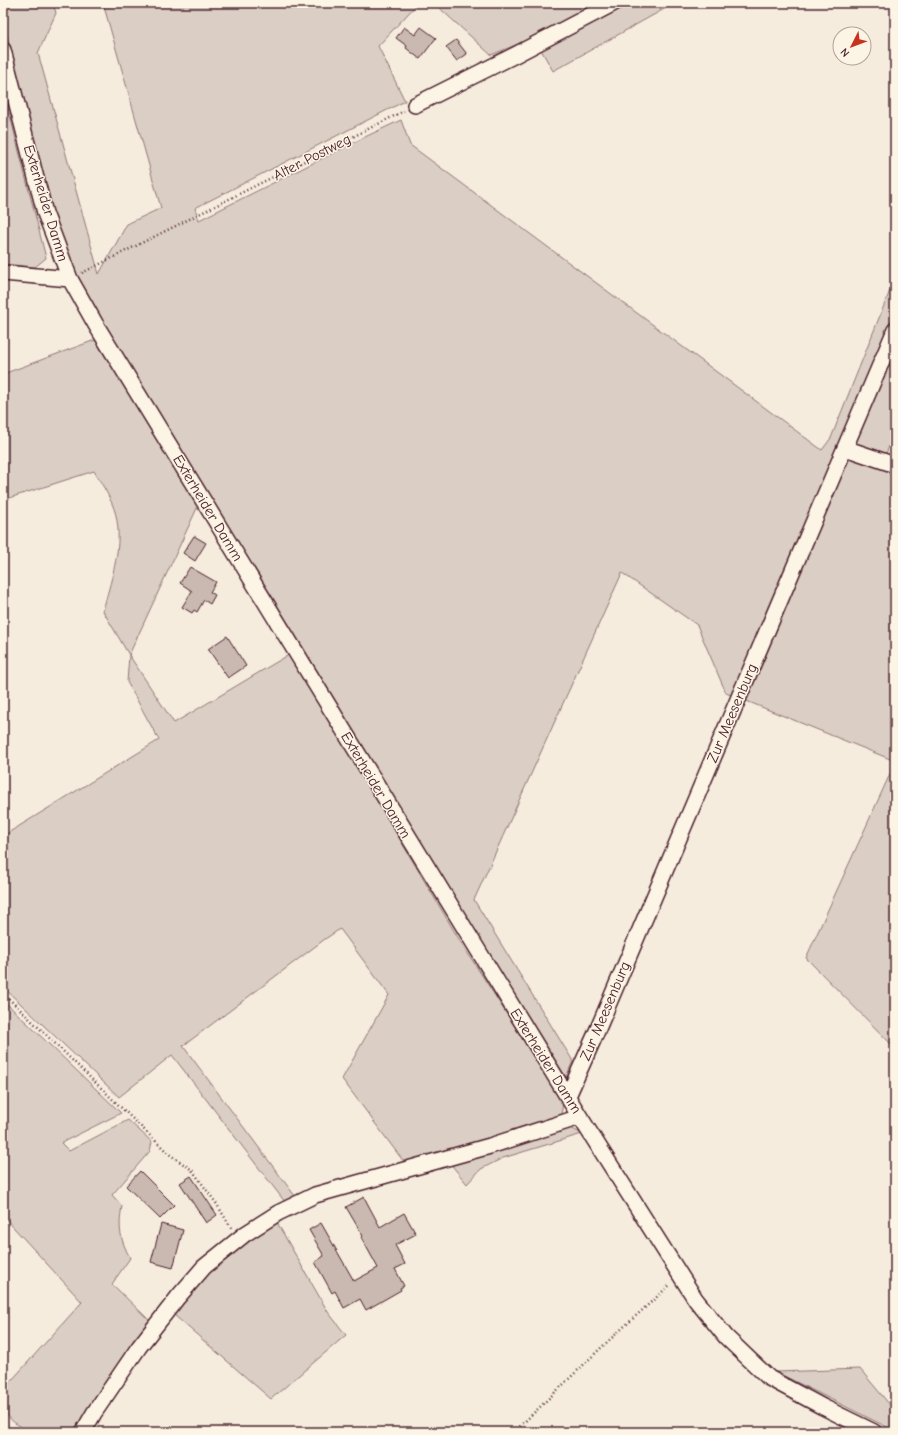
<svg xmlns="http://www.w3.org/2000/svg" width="898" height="1435" viewBox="0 0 898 1435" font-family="'Comic Neue',sans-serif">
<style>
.green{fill:#dbcec4;stroke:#927678}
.building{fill:#cab9b1;stroke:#4a1f2b}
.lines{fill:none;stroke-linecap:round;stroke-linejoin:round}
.minor-casing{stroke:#4a1f2b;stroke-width:18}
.path{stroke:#4a1f2b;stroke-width:2.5;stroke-dasharray:1 3;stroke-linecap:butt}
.minor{stroke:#fcf5e5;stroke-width:15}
.labels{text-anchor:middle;stroke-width:3;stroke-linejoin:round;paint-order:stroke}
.street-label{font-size:15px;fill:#4a1f2b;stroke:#fcf5e5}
</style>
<rect width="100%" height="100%" fill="#f5ecde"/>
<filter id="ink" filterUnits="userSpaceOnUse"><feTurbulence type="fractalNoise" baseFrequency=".025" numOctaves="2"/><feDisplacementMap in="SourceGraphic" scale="8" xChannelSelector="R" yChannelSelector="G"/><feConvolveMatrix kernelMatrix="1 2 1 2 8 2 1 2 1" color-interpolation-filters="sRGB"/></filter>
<g filter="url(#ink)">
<path class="green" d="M 3,3 L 53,3 L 56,13 L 38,53 L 99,274 L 127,224 L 161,208 L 103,3 L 418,3 L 378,46 L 405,101 L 195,208 L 199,220 L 369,135 L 401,120 L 410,145 L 822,450 L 831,438 L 895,278 L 895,312 L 772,605 L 731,695 L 726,693 L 697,625 L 622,573 L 474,900 L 573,1061 L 566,1077 L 453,897 L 100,319 L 70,264 L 51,208 L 3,19 Z
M 434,3 L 600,3 L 535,37 L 491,55 Z
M 624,3 L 675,3 L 553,71 L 540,48 Z
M 3,88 L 46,258 L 35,267 L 3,264 Z
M 95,340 L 198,506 L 129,655 L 174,723 L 290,654 L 460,941 L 563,1102 L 561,1116 L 454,1150 L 404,1162 L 342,1079 L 389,995 L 340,929 L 325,939 L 183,1046 L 295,1196 L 285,1202 L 172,1055 L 119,1097 L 3,987 L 3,836 L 159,740 L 127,682 L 129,655 L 103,611 C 110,582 122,551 117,521 C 115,504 103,486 94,471 L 3,500 L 3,374 Z
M 895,347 L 895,430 L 886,454 L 854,443 Z
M 849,457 L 895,472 L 895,761 L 744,700 L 787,604 Z
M 895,763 L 895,1048 L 806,958 Z
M 3,1000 L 121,1113 L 61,1143 L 69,1151 L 128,1120 L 152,1142 L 150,1151 L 112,1195 L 122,1206 C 118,1228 120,1239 130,1258 L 112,1284 L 150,1321 L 77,1432 L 31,1432 C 28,1429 24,1429 20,1426 C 4,1418 3,1406 3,1390 L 82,1302 L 3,1216 Z
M 567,1126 L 582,1134 L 503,1158 L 481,1169 L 467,1184 L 449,1162 Z
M 275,1219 L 328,1312 L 346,1335 L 271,1399 L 174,1315 L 207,1272 Z
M 860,1369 L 895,1411 L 895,1431 L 776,1372 Z"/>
<path class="building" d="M 404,27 L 415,35 L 421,27 L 436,38 L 420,59 L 406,48 L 407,46 L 396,38 Z
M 456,40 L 467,54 L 457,61 L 446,47 Z
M 194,536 L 206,543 L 195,561 L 183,553 Z
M 190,567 L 216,582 L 210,592 L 215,595 L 210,604 L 204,600 L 197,612 L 194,610 L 192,613 L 182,607 L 192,591 L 180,583 Z
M 227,636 L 246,666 L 228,678 L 208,649 Z
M 140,1171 L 174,1205 L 160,1219 L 126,1186 Z
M 191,1176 L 217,1215 L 206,1223 L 180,1183 Z
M 364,1197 L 380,1227 L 404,1213 L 416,1234 L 395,1245 L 405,1264 L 395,1269 L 404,1286 L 400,1288 L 401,1290 L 366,1310 L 360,1299 L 344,1308 L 335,1291 L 332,1293 L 315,1262 L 324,1256 L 309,1230 L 321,1223 L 354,1281 L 378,1268 L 361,1237 L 363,1236 L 346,1207 Z
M 161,1224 L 183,1230 L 173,1268 L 151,1262 Z"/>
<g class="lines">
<defs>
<path id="minor" d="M 3,50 L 45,213 L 70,279 L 96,325 L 580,1117 L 696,1300 L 726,1337 L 769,1378 L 823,1407 L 874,1432
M 415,105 L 515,55 L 614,3
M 3,273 L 70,279
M 845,448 L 895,465
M 568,1096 L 597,1031 L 895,330
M 83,1432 L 94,1413 L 139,1347 L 178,1297 L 204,1267 L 245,1234 L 278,1213 L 315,1195 L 490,1146 L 580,1117"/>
</defs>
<use href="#minor" class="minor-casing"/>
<path class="path" d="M 82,273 L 404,111
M 3,993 L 169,1154 L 192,1170 L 216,1203 L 232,1229
M 514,1432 L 604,1345 L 671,1284"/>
<use href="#minor" class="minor"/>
</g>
</g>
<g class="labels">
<g class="street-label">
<text transform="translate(312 157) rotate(-27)" y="5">Alter Postweg</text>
<text transform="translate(46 203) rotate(73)" y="5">Exterheider Damm</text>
<text transform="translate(208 508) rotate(59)" y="5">Exterheider Damm</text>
<text transform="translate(732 713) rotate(-67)" y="5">Zur Meesenburg</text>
<text transform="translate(376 785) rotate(59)" y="5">Exterheider Damm</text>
<text transform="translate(605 1011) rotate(-67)" y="5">Zur Meesenburg</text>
<text transform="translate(546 1061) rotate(58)" y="5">Exterheider Damm</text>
</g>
</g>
<rect width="898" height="1435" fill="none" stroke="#fcf5e5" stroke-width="16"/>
<rect x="8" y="8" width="882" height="1419" fill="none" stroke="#4a1f2b" stroke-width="1.5" filter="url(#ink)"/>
<g transform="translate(852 46) rotate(228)"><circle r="19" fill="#fcf5e5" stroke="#b59f9b"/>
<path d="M0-3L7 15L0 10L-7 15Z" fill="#c8321e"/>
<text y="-6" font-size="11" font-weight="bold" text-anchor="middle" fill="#4a1f2b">N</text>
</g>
</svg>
